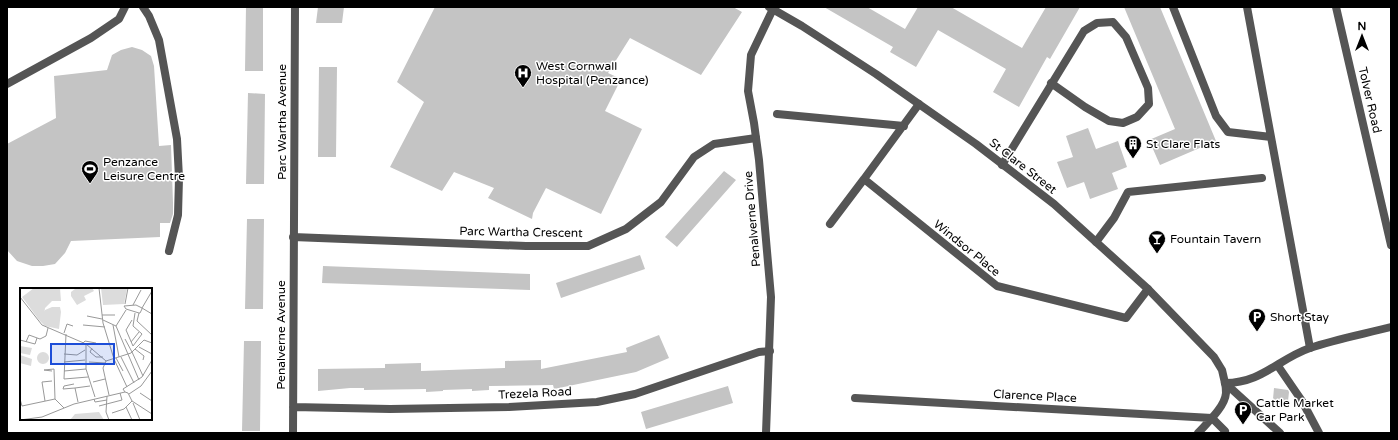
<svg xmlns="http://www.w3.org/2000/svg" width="1398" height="440" viewBox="0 0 1398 440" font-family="'Varela Round',sans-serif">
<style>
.building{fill:#c4c4c4}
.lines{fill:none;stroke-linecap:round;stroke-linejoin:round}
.service{stroke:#555;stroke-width:8}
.pedestrian{stroke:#555;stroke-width:8}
.minor{stroke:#555;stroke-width:8}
.tertiary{stroke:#555;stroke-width:8}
.labels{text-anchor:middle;stroke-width:3;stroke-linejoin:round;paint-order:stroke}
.poi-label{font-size:12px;fill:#000;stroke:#fff;text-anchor:start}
.street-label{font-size:12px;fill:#000;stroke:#fff}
.inset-road{fill:none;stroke:#999;stroke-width:1}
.view{fill:#1d4ed8;fill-opacity:0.15;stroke:#1d4ed8;stroke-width:2}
.inset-edge{fill:none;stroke:#000;stroke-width:2}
</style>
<rect width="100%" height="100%" fill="#fff"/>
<path class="building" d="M 246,7 L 263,7 L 263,71 L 245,71 Z
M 318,7 L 344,7 L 342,23 L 316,23 Z
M 435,7 L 733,7 L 742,12 L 701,75 L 630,38 L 608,73 L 621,79 L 605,111 L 642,129 L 601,214 L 546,188 L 533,213 L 532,219 L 488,198 L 494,188 L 454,172 L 442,191 L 390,167 L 424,102 L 397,82 Z
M 824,7 L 867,7 L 905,29 L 918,7 L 951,7 L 1022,48 L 1046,7 L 1080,7 L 1050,59 L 1047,57 L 1019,107 L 993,92 L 1006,69 L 938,30 L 916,67 L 890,52 L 893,47 Z
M 1124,7 L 1160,7 L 1216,141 L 1160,165 L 1149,140 L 1175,129 Z
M 132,47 L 142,50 L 151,56 L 154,66 L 159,146 L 171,145 L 173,203 L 173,214 L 170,223 L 160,223 L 160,237 L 71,241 L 65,253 L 55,264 L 43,266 L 32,266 L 17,261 L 7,250 L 7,144 L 56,118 L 54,76 L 107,70 L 112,55 L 121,50 Z
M 319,67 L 337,67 L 336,157 L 318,157 Z
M 248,93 L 265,94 L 264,184 L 246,184 Z
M 1088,128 L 1096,149 L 1118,141 L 1127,167 L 1112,173 L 1118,189 L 1090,199 L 1084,182 L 1067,188 L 1057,162 L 1073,157 L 1066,136 Z
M 724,171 L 736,180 L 677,247 L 665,237 Z
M 247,219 L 264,219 L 263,309 L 245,309 Z
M 640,255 L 645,269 L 561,298 L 556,283 Z
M 323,266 L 530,274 L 530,290 L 322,283 Z
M 659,335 L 669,358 L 636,372 L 554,389 L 553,385 L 489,386 L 489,390 L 472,391 L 472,389 L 443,390 L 443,391 L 426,392 L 426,389 L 364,390 L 364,388 L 350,388 L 318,391 L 318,369 L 385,368 L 385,364 L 421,363 L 421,371 L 505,368 L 505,361 L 541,360 L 541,369 L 627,352 L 626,348 Z
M 244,341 L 261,341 L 260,431 L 242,431 Z
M 728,386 L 733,403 L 646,429 L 641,412 Z
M 1274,388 L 1288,390 L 1289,392 L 1288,401 L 1283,405 L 1277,404 L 1273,399 Z"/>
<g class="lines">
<path class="service" d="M 143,7 L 149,16 L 159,40 L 177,139 L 179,178 L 178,215 L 169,251
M 1173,7 L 1216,116 L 1228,132 L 1271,137
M 1247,7 L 1310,348
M 7,84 L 91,38 L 119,19 L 125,7
M 1002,165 L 1084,31 L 1097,23 L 1113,22 L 1126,37 L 1148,88 L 1149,104 L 1137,117 L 1123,123 L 1109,121 L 1085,107 L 1051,83
M 1096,242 L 1114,218 L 1128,192 L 1262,178
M 1212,418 L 1225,431"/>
<path class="pedestrian" d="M 1278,366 L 1302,401 L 1319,433
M 1225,383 L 1280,433"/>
<path class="minor" d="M 1336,7 L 1391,245
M 919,104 L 864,179 L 997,286 L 1126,318 L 1148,289
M 777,114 L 904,126
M 830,224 L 864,179
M 293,237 L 526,246 L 588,246 L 626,229 L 661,202 L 694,157 L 714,144 L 756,138
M 855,398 L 1212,418
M 293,407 L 390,409 L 509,407 L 597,402 L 635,394 L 759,352 L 770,351
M 293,433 L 295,7
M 1198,433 C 1207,423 1225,407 1226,393 C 1226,390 1226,387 1225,383"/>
<path class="tertiary" d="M 769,7 L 802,26 L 876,74 L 976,144 L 1054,204 L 1148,289 L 1214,357 L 1222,370 L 1225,383 C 1262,383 1278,359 1310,348 C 1336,339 1364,334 1391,327
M 766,433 L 771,297 L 759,160 L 754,123 L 748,91 L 751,55 L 773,9"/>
</g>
<defs>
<symbol id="hospital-pin" viewBox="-11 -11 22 30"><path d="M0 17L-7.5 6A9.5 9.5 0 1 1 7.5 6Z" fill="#000" stroke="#fff"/><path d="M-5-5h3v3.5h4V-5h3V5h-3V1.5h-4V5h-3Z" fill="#fff"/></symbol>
<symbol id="building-pin" viewBox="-11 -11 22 30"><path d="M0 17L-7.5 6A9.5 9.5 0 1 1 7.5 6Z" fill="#000" stroke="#fff"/><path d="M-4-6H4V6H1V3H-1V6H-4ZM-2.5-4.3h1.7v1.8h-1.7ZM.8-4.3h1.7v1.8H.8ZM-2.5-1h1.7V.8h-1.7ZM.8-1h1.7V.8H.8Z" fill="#fff"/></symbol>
<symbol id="stadium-pin" viewBox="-11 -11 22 30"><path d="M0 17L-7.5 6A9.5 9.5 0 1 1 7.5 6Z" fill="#000" stroke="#fff"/><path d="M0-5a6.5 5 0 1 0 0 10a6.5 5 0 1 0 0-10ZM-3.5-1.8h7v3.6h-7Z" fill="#fff"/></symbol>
<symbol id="bar-pin" viewBox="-11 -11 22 30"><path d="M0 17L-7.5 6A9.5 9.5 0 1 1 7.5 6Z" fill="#000" stroke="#fff"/><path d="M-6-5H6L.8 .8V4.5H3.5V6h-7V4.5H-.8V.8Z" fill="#fff"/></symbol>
<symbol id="parking-pin" viewBox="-11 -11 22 30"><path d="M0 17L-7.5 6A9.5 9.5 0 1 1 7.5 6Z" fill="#000" stroke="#fff"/><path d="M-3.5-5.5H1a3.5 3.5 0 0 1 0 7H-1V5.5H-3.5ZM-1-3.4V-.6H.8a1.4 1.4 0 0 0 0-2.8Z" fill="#fff"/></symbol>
</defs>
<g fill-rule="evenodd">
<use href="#hospital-pin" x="513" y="63" width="20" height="27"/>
<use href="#building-pin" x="1123" y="134" width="20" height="27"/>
<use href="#stadium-pin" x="80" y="159" width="20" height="27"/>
<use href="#bar-pin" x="1147" y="229" width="20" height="27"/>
<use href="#parking-pin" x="1247" y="307" width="20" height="27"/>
<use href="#parking-pin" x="1233" y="400" width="20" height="27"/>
</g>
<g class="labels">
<g class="poi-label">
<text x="536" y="70">West Cornwall<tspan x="536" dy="14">Hospital (Penzance)</tspan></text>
<text x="1146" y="148">St Clare Flats</text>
<text x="103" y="166">Penzance<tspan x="103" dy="14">Leisure Centre</tspan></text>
<text x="1170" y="243">Fountain Tavern</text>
<text x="1270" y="321">Short Stay</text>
<text x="1256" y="407">Cattle Market<tspan x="1256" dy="14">Car Park</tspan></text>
</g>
<g class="street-label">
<text transform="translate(1370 100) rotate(77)" y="4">Tolver Road</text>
<text transform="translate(282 122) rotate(-90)" y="4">Parc Wartha Avenue</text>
<text transform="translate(1023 166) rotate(38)" y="4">St Clare Street</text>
<text transform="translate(752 219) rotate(-95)" y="4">Penalverne Drive</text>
<text transform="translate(521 232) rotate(1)" y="4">Parc Wartha Crescent</text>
<text transform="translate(967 248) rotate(39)" y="4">Windsor Place</text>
<text transform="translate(281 335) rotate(-90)" y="4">Penalverne Avenue</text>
<text transform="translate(535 393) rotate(-3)" y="4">Trezela Road</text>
<text transform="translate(1035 396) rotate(3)" y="4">Clarence Place</text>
</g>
</g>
<g transform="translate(20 288)">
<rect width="132" height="132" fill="#fff"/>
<path d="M 45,0 L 72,0 L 74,3 L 64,8 L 66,12 L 57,17 L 51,8 L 51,4 L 55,1 ZM 81,0 L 107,1 L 104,16 L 83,17 ZM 32,19 L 40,19 L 41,24 L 39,41 L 25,38 L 19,32 L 25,22 ZM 0,58 L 12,60 L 10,67 L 0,65 ZM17 70a6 6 0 1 1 12 0a6 6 0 1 1-12 0ZM 0,67 L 12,71 L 11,78 L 0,75 ZM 79,124 L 84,132 L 50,132 L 55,126 Z" fill="#dcdcdc"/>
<path d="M 14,0 L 40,0 L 41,13 L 32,13 L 25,20 L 24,28 L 19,32 L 2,9 Z" fill="#dcdcdc"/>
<path class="inset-road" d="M 79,0 L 83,35 L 94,71 L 107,99M 132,3 L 122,20 L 122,21 L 120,25 L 119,25 L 106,21 L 104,18 L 116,17 L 122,20 L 132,26M 0,9 L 22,37 L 66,56 L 86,73M 105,16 L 108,0M 113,17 L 121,2M 119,25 L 117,33 L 132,47M 82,27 L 95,27M 67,28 L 82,31M 83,32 L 96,38M 112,32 L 106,42 L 113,58M 63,37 L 85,39M 93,37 L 99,69M 96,38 L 119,92M 96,38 L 106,22M 44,45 L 47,36 L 53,38M 46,46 L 44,91 L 68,89M 105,51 L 112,64M 0,52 L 15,56 L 17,50M 6,54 L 9,47 L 20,51 L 26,48 L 28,40M 111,54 L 119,44M 63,55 L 65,53 L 76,55M 66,56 L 66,81 L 75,109M 113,58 L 122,46 L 113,38 L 115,25M 119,59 L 132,66M 72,60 L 70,64 L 76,69 L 83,69M 115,61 L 124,68 L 123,72M 112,64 L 123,88M 44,66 L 57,67 L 65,62M 101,69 L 114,95M 96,70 L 103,83M 86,73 L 111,65 L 124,52 L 132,55M 86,73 L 83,80 L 89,107M 44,74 L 65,72M 69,74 L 85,75M 32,83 L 24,82 L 34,81 L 35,111 L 44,120M 44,83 L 66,81M 73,94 L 85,91M 54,96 L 44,98 L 43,101 L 55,100 L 58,114M 55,100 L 70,98M 105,104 L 103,101 L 122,89 L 132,72M 120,105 L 132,113M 109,106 L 121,98 L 132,83M 87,108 L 86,124 L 89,132M 0,111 L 2,118 L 35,111M 74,111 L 75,114 L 87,112M 25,113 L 22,94 L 32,93M 112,113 L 132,126M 113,115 L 120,132M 79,118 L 102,112 L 100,105M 106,119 L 112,132M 92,125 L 104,121 L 112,113M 0,132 L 22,129 L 54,116 L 105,104 L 108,105 L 112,113"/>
<path class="view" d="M 31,56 L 94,56 L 94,76 L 31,76 Z"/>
<rect width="132" height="132" class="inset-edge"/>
</g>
<rect width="1398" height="440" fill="none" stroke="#000000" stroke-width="16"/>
<g transform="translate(1362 36)" stroke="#ffffff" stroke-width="3" paint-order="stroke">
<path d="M0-3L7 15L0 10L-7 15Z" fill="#000000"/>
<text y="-6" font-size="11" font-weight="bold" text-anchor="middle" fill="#000000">N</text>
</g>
</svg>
